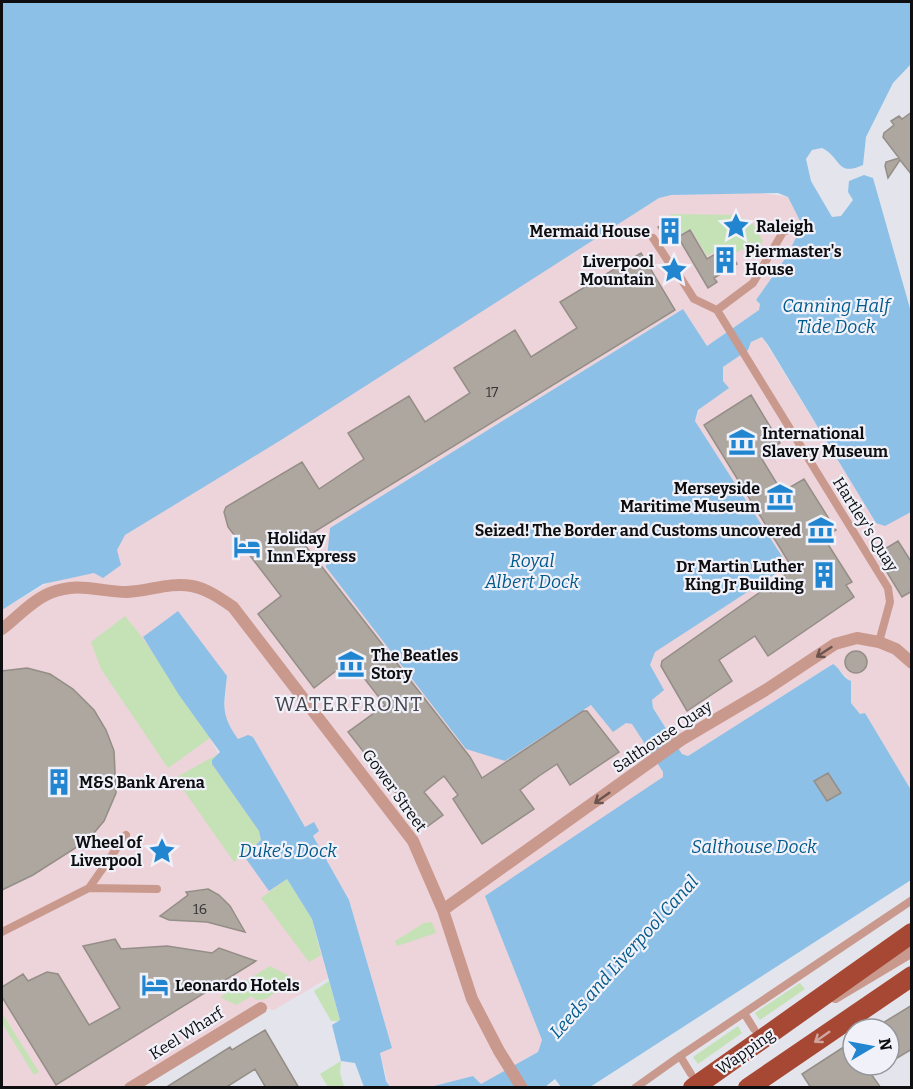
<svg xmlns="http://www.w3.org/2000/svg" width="913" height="1089" viewBox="0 0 913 1089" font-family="Bitter,serif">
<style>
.commercial{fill:#edd3da}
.green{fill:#c4e2b5}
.water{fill:#8dc0e7}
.building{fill:#ada7a0;stroke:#948e87;stroke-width:1.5}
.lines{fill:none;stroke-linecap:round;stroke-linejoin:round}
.pedestrian{stroke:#ca998d;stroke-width:8}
.minor{stroke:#ca998d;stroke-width:12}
.trunk{stroke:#a64833;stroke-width:20}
.oneway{stroke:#6c544e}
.oneway2{stroke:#cfa5a0}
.labels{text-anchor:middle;stroke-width:4.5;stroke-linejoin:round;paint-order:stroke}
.number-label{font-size:14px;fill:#363434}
.poi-label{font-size:16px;font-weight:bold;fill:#0e0e10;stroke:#f1f1fa;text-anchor:start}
.street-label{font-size:16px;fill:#0e0e10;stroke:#f1f1fa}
.water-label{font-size:18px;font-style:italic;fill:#005a8b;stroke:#f1f1fa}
.quarter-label{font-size:20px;letter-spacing:1.5px;fill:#44434a;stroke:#f1f1fa}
</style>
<rect width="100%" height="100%" fill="#e4e4ec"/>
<path class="commercial" d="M 762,193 L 788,197 L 802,225 L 787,256 L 756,300 L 760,304 L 759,310 L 707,346 L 683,309 L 330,528 L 584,709 L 591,705 L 632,724 L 663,772 L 663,777 L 487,900 L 542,1040 L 538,1052 L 481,1085 L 473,1076 L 430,1087 L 390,1087 L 388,1084 L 380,1052 L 392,1048 L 349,900 L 313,836 L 319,831 L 305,828 L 253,737 L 238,739 L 228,723 L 224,715 L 227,676 L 210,738 L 319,946 L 328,978 L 274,1010 L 261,1008 L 130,1087 L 2,1088 L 2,610 L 53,580 L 94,573 L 98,574 L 125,535 L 659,198 L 670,195 Z
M 762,337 L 876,523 L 911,512 L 911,790 L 865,713 L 860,714 L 850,703 L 851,682 L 833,664 L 688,756 L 682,754 L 653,708 L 650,665 L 654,652 L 783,569 L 783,558 L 695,421 L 700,408 L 728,388 L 723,381 L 723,367 L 748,350 L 751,342 Z"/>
<path class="green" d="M 670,214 L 736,215 L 752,223 L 763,241 L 754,260 L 746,248 L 732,254 L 726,246 L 707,256 L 691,229 L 682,234 Z
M 125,616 C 157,654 181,698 210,738 L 168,768 L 101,669 L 91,642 Z
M 220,753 L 212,764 L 259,831 L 261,840 L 234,862 L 175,778 Z
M 287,879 L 312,919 L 321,955 L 309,962 L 261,898 Z
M 432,922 L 436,933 L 397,946 L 395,941 L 424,923 Z
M 270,966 L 295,979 L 266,999 L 256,1000 L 252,996 L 236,1005 L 220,997 Z
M 329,981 L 340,1021 L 331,1021 L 314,991 Z
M 800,983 L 805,989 L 760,1020 L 755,1013 Z
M 2,1013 L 39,1072 L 34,1075 L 2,1023 Z
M 738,1026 L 742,1033 L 698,1064 L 693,1057 Z
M 341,1061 L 340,1073 L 344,1087 L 328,1087 L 320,1074 Z"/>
<path class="water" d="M 2,2 L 911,2 L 911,64 L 893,83 L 866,137 L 863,165 C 836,177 842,158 822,148 L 812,150 L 806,159 L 811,181 L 832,217 L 841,216 L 853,200 L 848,192 L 849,181 L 864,175 L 873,178 L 911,312 L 911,512 L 885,526 L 876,523 L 768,345 L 762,337 L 751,342 L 748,350 L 723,367 L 723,381 L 729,388 L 698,410 L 695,421 L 783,558 L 783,569 L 655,652 L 650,665 L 664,690 L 652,700 L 653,708 L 682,754 L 688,756 L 833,664 C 841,669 842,678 851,681 L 851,703 L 860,714 L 865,713 L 911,790 L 911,880 L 590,1087 L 561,1087 L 555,1079 L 545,1087 L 430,1087 L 473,1076 L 481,1084 L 538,1052 L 542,1040 L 485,896 L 663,777 L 663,772 L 632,724 L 626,723 L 613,732 L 591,705 L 505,761 L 466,749 L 326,567 L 330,528 L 683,309 L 707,346 L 759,310 L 760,304 L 756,300 L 787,256 L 802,225 L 788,197 L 778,193 L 671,195 L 659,198 L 281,440 L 125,535 L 117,550 L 121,565 L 103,578 L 94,573 L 43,584 L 2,610 Z
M 178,611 L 227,676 C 224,707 220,713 238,739 L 248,735 L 253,737 L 305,827 L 314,822 L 319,831 L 313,836 L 349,900 L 392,1048 L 380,1053 L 386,1081 L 390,1087 L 364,1087 L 355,1063 L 341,1061 L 332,1025 L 340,1020 L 312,919 L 287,879 L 269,891 L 244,856 L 261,840 L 259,831 L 212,764 L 212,760 L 220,752 L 179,695 L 143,637 Z"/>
<path class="building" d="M 912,112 L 912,175 L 900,160 L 888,178 L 885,166 L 886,162 L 899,158 L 883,137 L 884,133 L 894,125 L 891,121 L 899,116 L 902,119 Z
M 672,219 L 681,235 L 668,243 L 658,227 Z
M 690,230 L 707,259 L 727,247 L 737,264 L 714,278 L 717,282 L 708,288 L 678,237 Z
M 641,253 L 675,310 L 301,540 L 470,757 L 482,778 L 583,711 L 587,711 L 619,752 L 570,785 L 557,764 L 539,776 L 520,790 L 534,809 L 482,844 L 453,799 L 458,795 L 444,776 L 424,792 L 443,815 L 424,829 L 348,732 L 385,705 L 350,660 L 314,688 L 258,614 L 281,596 L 228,527 L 224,512 L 226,507 L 302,462 L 319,489 L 364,459 L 348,433 L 409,396 L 425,422 L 470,393 L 454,368 L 515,330 L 531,357 L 577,328 L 560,302 Z
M 751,395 L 780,443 L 760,456 L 782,492 L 804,479 L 836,530 L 824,538 L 852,582 L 846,585 L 854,597 L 768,656 L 755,636 L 719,660 L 732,681 L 687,711 L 661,666 L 662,661 L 793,569 L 704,425 Z
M 898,541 L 912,563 L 912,591 L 902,597 L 880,561 L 887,557 L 883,550 Z
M845 662a11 11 0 1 1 22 0a11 11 0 1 1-22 0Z
M 27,668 L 50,674 L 73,689 L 94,710 L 106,730 L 114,751 L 116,793 L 104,821 L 88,840 L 33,875 L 2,890 L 2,671 Z
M 828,773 L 841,793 L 827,801 L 814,781 Z
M 208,889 L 219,895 L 230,906 L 245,932 L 207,922 L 169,920 L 160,916 L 188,895 L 186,892 Z
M 115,939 L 121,949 L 167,946 L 212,953 L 219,948 L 256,961 L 56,1085 L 2,997 L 2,987 L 23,974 L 28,981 L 47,972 L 58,974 L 89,1025 L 120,1008 L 83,946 Z
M 912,1005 L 912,1049 L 889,1063 L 889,1029 L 873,1029 Z
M 265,1030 L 299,1088 L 266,1088 L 255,1069 L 225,1088 L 165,1088 L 230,1047 L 232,1050 Z
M 853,1041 L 853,1065 L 885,1065 L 871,1074 L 881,1088 L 811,1088 L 802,1074 Z"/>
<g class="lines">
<path class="pedestrian" d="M 653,238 L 670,264
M 680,277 L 694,299 L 717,310 L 888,588 L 890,602 L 879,642
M 717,310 L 753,283 L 783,232 L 794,227
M 89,888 L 157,889
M 2,932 L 89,888 L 126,835
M 744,1013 L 912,900
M 680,1056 L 744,1013 L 754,1029
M 635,1088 L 680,1056 L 691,1074"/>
<path class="minor" d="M 2,629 C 17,618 31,601 50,593 C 79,581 99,592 127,592 C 150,591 169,582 192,586 C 207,589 220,598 233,607 L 413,841 L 443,910 L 472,999 L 499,1051 L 522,1088
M 443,910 L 681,740 L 764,691 L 835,644 L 857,638 L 879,642 L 896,649 L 912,663
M 835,997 L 912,951
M 130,1088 L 261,1008"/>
<path class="trunk" d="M 693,1088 L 912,933
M 748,1088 L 912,976"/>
</g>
<defs><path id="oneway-shaft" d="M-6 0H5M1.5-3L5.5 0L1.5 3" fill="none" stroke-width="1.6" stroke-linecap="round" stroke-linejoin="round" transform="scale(1.5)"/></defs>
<g class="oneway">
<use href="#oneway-shaft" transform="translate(824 652) rotate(147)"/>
<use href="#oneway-shaft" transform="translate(602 798) rotate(145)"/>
</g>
<use class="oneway2" href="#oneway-shaft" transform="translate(822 1037) rotate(145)"/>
<defs>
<symbol id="sight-bare" viewBox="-9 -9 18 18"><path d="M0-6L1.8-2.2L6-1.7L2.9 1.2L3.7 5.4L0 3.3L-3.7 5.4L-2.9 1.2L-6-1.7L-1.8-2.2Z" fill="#2185d0" stroke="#f1f1fa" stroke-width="2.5" paint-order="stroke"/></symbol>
<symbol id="building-bare" viewBox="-9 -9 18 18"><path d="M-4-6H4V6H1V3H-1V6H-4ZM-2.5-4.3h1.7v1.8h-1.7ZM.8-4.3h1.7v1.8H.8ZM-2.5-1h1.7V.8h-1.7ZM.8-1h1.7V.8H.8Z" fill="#2185d0" stroke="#f1f1fa" stroke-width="2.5" paint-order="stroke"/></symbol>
<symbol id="museum-bare" viewBox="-9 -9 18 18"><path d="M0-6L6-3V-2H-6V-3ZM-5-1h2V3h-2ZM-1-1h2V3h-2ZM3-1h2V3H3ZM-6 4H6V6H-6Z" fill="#2185d0" stroke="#f1f1fa" stroke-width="2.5" paint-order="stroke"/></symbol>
<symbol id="hotel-bare" viewBox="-9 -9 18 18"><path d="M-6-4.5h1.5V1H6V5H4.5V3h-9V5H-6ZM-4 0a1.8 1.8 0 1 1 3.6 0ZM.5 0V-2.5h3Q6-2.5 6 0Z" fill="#2185d0" stroke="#f1f1fa" stroke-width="2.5" paint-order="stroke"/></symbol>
</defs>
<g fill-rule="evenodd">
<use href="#sight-bare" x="717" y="207" width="38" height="38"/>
<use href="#building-bare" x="651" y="212" width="38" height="38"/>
<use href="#building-bare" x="706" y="241" width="38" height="38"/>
<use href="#sight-bare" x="655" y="251" width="38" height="38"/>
<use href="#museum-bare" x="723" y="423" width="38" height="38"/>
<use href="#museum-bare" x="761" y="478" width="38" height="38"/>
<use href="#museum-bare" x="802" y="511" width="38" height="38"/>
<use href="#hotel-bare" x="228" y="528" width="38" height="38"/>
<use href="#building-bare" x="805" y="556" width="38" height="38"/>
<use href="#museum-bare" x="332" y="645" width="38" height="38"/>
<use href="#building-bare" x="40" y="763" width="38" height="38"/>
<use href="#sight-bare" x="143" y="832" width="38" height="38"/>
<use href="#hotel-bare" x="136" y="966" width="38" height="38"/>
</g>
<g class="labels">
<g class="number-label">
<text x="492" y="397">17</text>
<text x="200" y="914">16</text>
</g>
<g class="poi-label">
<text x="756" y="232">Raleigh</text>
<text x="650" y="237" text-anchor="end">Mermaid House</text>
<text x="745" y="257">Piermaster's<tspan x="745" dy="18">House</tspan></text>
<text x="654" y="267" text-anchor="end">Liverpool<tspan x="654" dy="18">Mountain</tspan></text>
<text x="762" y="439">International<tspan x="762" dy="18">Slavery Museum</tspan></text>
<text x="760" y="494" text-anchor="end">Merseyside<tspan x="760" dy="18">Maritime Museum</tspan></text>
<text x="801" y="536" text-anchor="end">Seized! The Border and Customs uncovered</text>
<text x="267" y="544">Holiday<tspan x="267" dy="18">Inn Express</tspan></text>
<text x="804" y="572" text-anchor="end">Dr Martin Luther<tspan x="804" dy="18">King Jr Building</tspan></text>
<text x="371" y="661">The Beatles<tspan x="371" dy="18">Story</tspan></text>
<text x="79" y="788">M&amp;S Bank Arena</text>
<text x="142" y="848" text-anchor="end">Wheel of<tspan x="142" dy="18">Liverpool</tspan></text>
<text x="175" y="991">Leonardo Hotels</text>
</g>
<g class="street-label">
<text transform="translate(866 524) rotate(58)" y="6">Hartley's Quay</text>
<text transform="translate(662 736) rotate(-34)" y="6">Salthouse Quay</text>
<text transform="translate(395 790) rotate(54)" y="6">Gower Street</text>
<text transform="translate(186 1033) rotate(-32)" y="6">Keel Wharf</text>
<text transform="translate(745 1051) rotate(-35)" y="6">Wapping</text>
</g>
<g class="water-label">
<text x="836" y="312">Canning Half<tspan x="836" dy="21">Tide Dock</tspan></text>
<text x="532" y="567">Royal<tspan x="532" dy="21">Albert Dock</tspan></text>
<text x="754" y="853">Salthouse Dock</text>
<text x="288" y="857">Duke's Dock</text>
<text transform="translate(624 957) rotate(-48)" y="6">Leeds and Liverpool Canal</text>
</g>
<g class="quarter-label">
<text x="349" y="711">WATERFRONT</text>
</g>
</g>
<rect width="913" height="1089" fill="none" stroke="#0e0e10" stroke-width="6"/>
<g transform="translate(871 1047) rotate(80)"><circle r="28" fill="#f1f1fa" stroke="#96969c" stroke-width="1.5"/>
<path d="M0-4.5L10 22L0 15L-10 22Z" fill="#2185d0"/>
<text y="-9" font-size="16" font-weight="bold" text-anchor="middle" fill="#0e0e10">N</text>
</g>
</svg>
